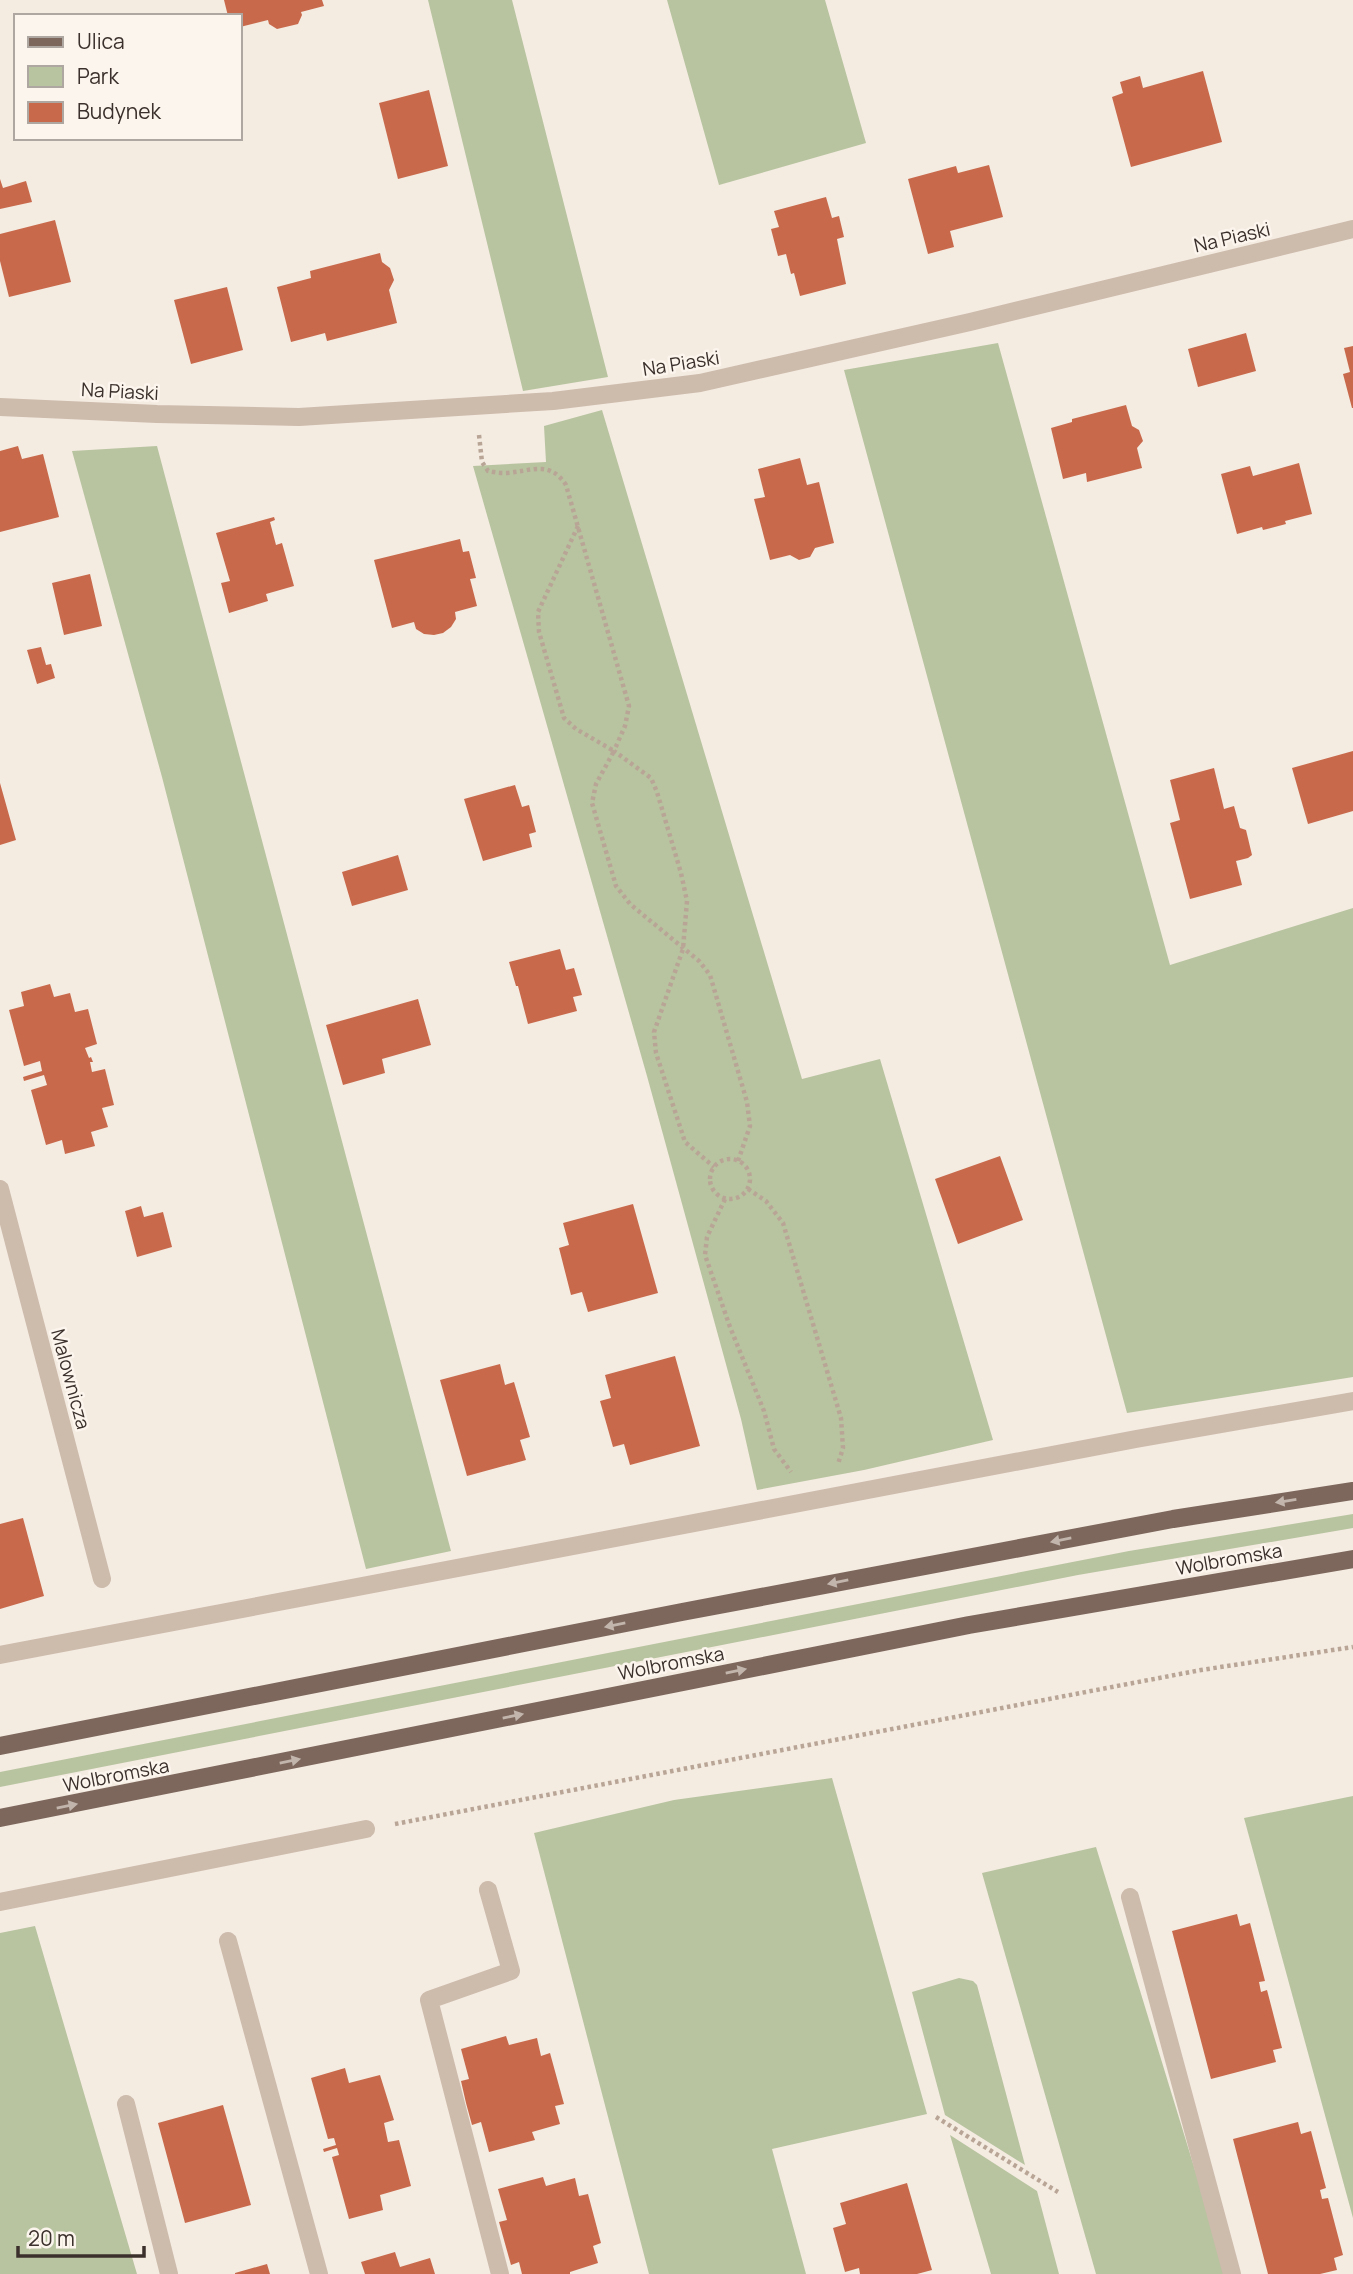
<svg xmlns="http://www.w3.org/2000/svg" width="1353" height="2274" viewBox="0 0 1353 2274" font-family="Manrope,sans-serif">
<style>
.green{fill:#b8c4a0}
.building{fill:#c8694b}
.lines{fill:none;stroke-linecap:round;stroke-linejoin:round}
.path{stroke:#b9a596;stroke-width:4.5;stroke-dasharray:3.5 3.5;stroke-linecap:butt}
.minor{stroke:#cdbbac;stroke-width:18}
.major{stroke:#7d675c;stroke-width:18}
.oneway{fill:#c2b5ac}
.labels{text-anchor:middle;stroke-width:5;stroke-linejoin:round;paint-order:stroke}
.street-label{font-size:19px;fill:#3b302b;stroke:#fbf5ee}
</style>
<rect width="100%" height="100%" fill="#f4ebe1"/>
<path class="green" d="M 428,0 L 512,0 L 608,377 L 523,391 Z
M 667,0 L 825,0 L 866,143 L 719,185 Z
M 998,343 L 1170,965 L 1353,908 L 1353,1377 L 1127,1413 L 844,370 Z
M 602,410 L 802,1079 L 880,1059 L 993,1440 L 864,1470 L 757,1490 L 741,1419 L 647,1076 L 473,466 L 546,462 L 544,426 Z
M 157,446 L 451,1551 L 366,1569 L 162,777 L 72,451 Z
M 1353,1514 L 1353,1528 L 1078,1575 L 0,1787 L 0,1772 L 1129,1551 Z
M 832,1778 L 927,2114 L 772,2149 L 806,2274 L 649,2274 L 534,1833 L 674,1800 Z
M 1353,1796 L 1353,2218 L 1244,1818 Z
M 1096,1847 L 1214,2232 L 1226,2274 L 1096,2274 L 982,1873 Z
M 35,1926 L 137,2274 L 0,2274 L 0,1933 Z
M 959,1978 L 973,1981 L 977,1985 L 1025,2165 L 945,2115 L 912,1992 Z
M 950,2135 L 1037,2191 L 1059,2274 L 991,2274 Z"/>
<path class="building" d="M 224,0 L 322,0 L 324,6 L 301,12 L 302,15 L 298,24 L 277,29 L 269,24 L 268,20 L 240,27 L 240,16 L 228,16 Z
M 1203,71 L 1222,142 L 1131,167 L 1112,97 L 1123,93 L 1120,82 L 1140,76 L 1143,88 Z
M 429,90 L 448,166 L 398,179 L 379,103 Z
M 989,165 L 1003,217 L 950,231 L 954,247 L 928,254 L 908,179 L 956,166 L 958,173 Z
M 0,179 L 3,188 L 26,181 L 32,202 L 0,209 Z
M 826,197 L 832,218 L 839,216 L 844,237 L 837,239 L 846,284 L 800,296 L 794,273 L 791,274 L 786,254 L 778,256 L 771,229 L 779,227 L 774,211 Z
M 55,220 L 71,282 L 9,297 L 0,261 L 0,234 Z
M 380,253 L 382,262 L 390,268 L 394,280 L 389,290 L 397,323 L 327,341 L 325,333 L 291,342 L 277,287 L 311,278 L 310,271 Z
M 227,287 L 243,350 L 191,364 L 174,300 Z
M 1246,333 L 1256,371 L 1198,387 L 1188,349 Z
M 1353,346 L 1353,408 L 1352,408 L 1343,374 L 1350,372 L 1344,348 Z
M 1126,405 L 1132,426 L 1139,430 L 1143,441 L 1137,448 L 1142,468 L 1087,482 L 1086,473 L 1063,479 L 1051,428 L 1072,422 L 1072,419 Z
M 18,446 L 22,459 L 43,454 L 59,517 L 0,532 L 0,451 Z
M 800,458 L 807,485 L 819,482 L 834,543 L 815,548 L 810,557 L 799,560 L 790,555 L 770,560 L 754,499 L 765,497 L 758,469 Z
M 1299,463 L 1312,514 L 1285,521 L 1286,524 L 1263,530 L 1262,527 L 1237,534 L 1221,474 L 1250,466 L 1253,476 Z
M 274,517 L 275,520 L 270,522 L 276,545 L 282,543 L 294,586 L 266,594 L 268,601 L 229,613 L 221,583 L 230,581 L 216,533 Z
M 460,539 L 463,552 L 469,551 L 476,578 L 470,579 L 477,606 L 455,612 L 456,619 L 451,627 L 443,633 L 434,635 L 424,634 L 416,629 L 414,622 L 392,628 L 374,560 Z
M 90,574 L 102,626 L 64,635 L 52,583 Z
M 41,647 L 46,665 L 51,664 L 55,678 L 37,684 L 27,650 Z
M 1353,751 L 1353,811 L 1308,824 L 1292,768 Z
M 1214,768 L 1224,809 L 1234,806 L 1240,828 L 1246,830 L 1252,855 L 1248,858 L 1236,861 L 1242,885 L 1190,899 L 1170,823 L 1180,820 L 1170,780 Z
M 0,783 L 16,840 L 0,845 Z
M 515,785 L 522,807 L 529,805 L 536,832 L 529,834 L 532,847 L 483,861 L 464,799 Z
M 398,855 L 408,890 L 352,906 L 342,872 Z
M 560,949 L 566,970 L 574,968 L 582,995 L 573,997 L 577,1011 L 528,1024 L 518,986 L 516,986 L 509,962 Z
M 50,984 L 54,997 L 70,993 L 75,1012 L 88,1009 L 97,1044 L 85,1048 L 89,1058 L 91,1057 L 93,1062 L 90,1062 L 92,1072 L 105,1069 L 114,1105 L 102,1108 L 108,1127 L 91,1132 L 95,1146 L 65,1154 L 62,1140 L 46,1145 L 31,1090 L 47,1085 L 44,1075 L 24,1081 L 23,1077 L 42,1071 L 40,1061 L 24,1066 L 9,1010 L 24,1006 L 21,992 Z
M 418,999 L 431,1045 L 382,1059 L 385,1073 L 343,1085 L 326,1025 Z
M 1000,1156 L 1023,1220 L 958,1244 L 935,1179 Z
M 633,1204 L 658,1293 L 588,1312 L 582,1292 L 571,1295 L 559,1248 L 569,1245 L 563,1223 Z
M 141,1206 L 144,1217 L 163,1212 L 172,1247 L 137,1257 L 125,1211 Z
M 675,1356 L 700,1446 L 630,1465 L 624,1444 L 613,1447 L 600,1401 L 611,1398 L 605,1375 Z
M 500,1364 L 505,1385 L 514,1382 L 530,1437 L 520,1440 L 526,1460 L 467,1476 L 440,1380 Z
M 23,1518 L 44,1596 L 0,1609 L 0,1524 Z
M 1237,1914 L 1240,1926 L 1250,1923 L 1265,1981 L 1259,1982 L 1261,1992 L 1267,1990 L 1282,2048 L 1273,2050 L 1276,2062 L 1211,2079 L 1172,1931 Z
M 506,2036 L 509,2045 L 537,2038 L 541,2056 L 550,2053 L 564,2104 L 555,2106 L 560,2124 L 532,2132 L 535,2140 L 489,2152 L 481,2122 L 472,2125 L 466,2103 L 461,2081 L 469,2079 L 461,2049 Z
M 345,2068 L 349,2083 L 380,2075 L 394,2120 L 384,2123 L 388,2142 L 399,2140 L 411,2186 L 380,2195 L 383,2210 L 349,2219 L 332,2157 L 339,2155 L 337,2148 L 324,2152 L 323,2149 L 336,2145 L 334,2138 L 328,2139 L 311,2078 Z
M 223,2105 L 251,2205 L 185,2223 L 158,2123 Z
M 1298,2122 L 1301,2134 L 1311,2131 L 1326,2188 L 1320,2190 L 1322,2199 L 1328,2198 L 1343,2255 L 1334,2258 L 1337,2270 L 1320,2274 L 1268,2274 L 1233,2139 Z
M 543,2177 L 546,2186 L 575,2178 L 579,2196 L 588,2194 L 601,2243 L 593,2246 L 598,2263 L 570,2272 L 570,2274 L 522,2274 L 519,2262 L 511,2265 L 499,2222 L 507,2220 L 498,2189 Z
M 907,2183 L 932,2270 L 917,2274 L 860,2274 L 859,2268 L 845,2272 L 833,2228 L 846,2224 L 840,2203 Z
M 395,2252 L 400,2267 L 430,2258 L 435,2274 L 365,2274 L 361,2262 Z
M 267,2264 L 270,2274 L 235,2274 L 235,2273 Z"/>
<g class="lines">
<path class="path" d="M 479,435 L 482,462 L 488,471 C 493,472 499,473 505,473 C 530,472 549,459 566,485 L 629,706 L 625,726 L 614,751 L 651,778 L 657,792 L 681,873 L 687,901 L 683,949 L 654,1032 L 656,1053 L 685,1142 L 714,1167
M 578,526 L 538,612 L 539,632 L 564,718 L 576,729 L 614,751 L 596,784 L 592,803 L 616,886 L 630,904 L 699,961 L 710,975 L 747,1102 L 750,1126 L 738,1161
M710 1179a20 20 0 1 1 40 0a20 20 0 1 1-40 0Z
M 748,1189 L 766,1201 L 783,1223 L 841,1418 L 843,1448 L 838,1464
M 725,1199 L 707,1237 L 705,1255 L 730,1327 L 764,1411 L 774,1449 L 791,1472
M 395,1824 L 1201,1670 L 1353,1647
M 936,2117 L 1058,2192"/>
<path class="minor" d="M 0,407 L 157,414 L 299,417 L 553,401 L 700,383 L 970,322 L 1353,229
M 0,1189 L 102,1579
M 0,1655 L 1136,1439 L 1353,1401
M 488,1890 L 511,1971 L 429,2000 L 500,2274
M 1130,1897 L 1232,2274
M 0,1902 L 366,1829
M 228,1941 L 319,2274
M 126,2104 L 169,2274"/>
<path class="major" d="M 0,1746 L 682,1612 L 1173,1519 L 1353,1491
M 0,1818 L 969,1625 L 1353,1559"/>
</g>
<defs><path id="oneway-solid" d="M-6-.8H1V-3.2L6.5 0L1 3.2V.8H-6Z" transform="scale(1.75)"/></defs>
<g class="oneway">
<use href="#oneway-solid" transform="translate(1286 1501) rotate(171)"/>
<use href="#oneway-solid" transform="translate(1061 1540) rotate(169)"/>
<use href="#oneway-solid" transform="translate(838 1582) rotate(169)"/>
<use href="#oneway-solid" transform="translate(615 1625) rotate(169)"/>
<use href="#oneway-solid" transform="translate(736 1671) rotate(-11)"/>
<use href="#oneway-solid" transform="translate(513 1716) rotate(-11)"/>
<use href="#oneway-solid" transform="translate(290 1761) rotate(-11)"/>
<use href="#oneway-solid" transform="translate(67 1806) rotate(-11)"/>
</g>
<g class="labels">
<g class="street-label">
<text transform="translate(1232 237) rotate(-13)" y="7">Na Piaski</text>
<text transform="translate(681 363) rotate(-9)" y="7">Na Piaski</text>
<text transform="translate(120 391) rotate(3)" y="7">Na Piaski</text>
<text transform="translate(71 1379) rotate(75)" y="7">Malownicza</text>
<text transform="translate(1229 1559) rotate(-10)" y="7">Wolbromska</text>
<text transform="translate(671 1663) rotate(-11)" y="7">Wolbromska</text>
<text transform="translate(116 1775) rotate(-11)" y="7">Wolbromska</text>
</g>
</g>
<rect x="14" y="14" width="228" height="126" fill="#fbf5ee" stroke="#aea6a0" stroke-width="2"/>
<rect x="28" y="37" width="35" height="10" fill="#7d675c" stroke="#aea6a0" stroke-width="2"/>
<text x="77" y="49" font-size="21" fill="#3b302b">Ulica</text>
<rect x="28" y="66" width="35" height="21" fill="#b8c4a0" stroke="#aea6a0" stroke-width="2"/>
<text x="77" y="84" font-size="21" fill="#3b302b">Park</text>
<rect x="28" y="102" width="35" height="21" fill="#c8694b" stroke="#aea6a0" stroke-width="2"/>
<text x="77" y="119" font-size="21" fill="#3b302b">Budynek</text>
<path d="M18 2246v10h126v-10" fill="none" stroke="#3b302b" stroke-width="3.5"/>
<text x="28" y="2246" font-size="21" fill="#3b302b" stroke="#fbf5ee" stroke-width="5" paint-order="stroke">20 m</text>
</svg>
